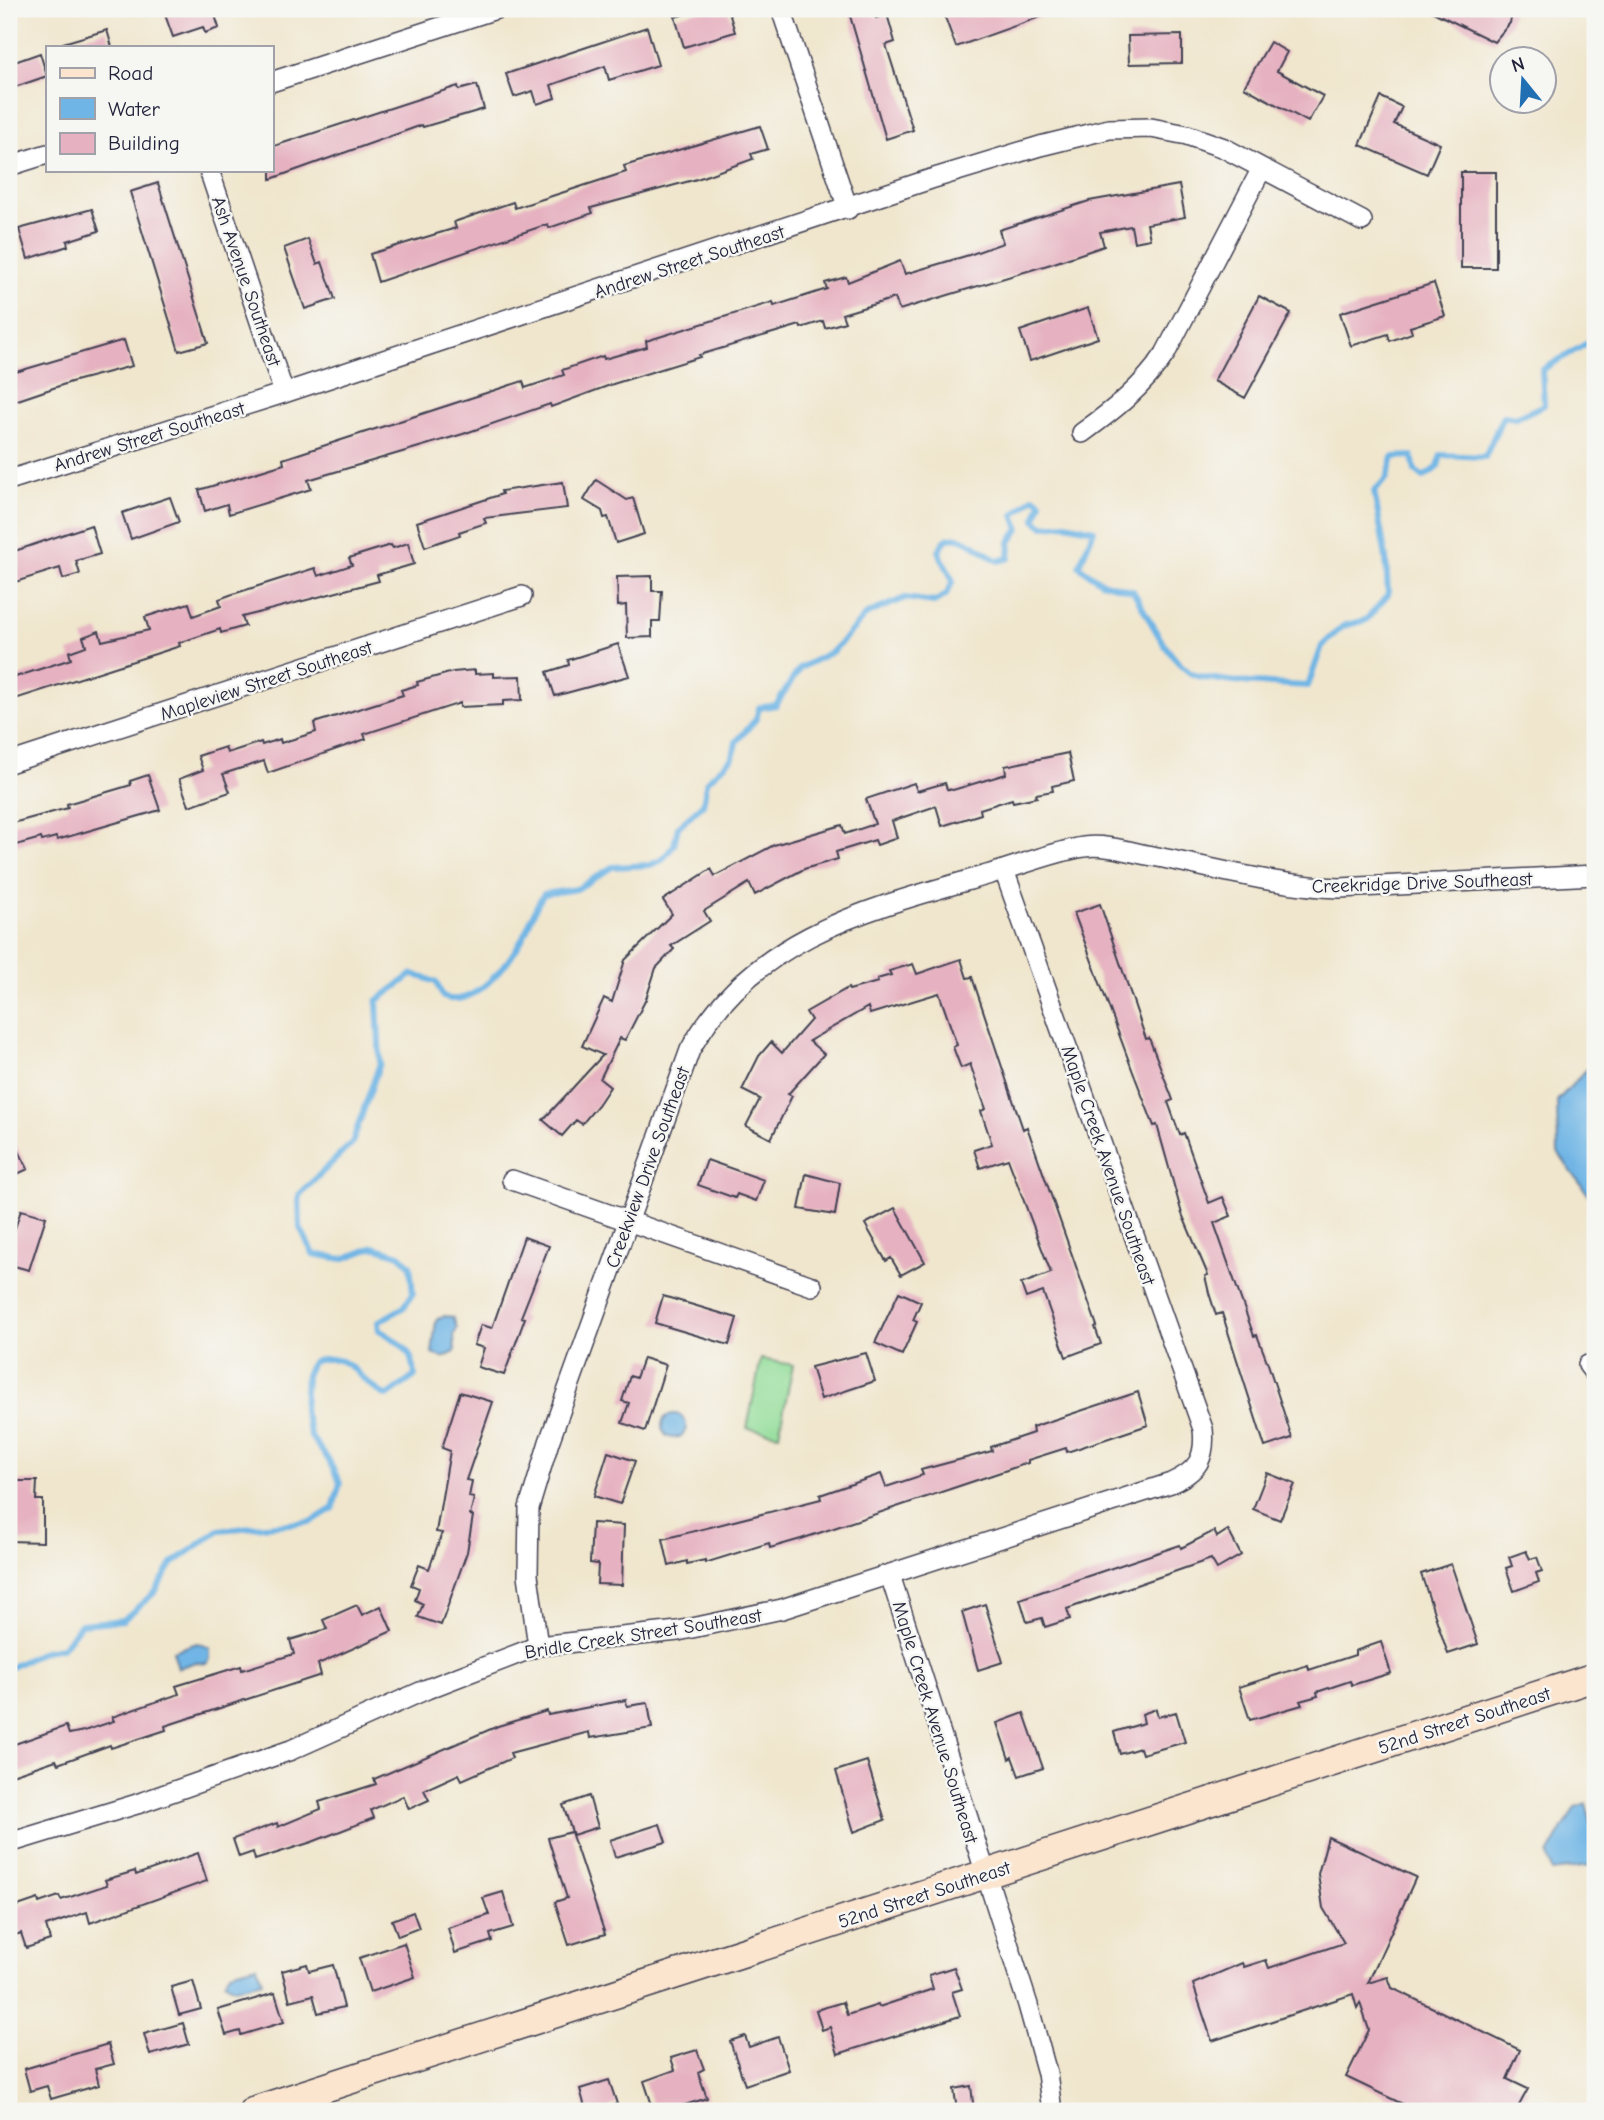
<svg xmlns="http://www.w3.org/2000/svg" width="1604" height="2120" viewBox="0 0 1604 2120" font-family="'Comic Neue',sans-serif">
<style>
.green{fill:#93dd99;stroke:#5a806a;stroke-width:2}
.water{fill:#6fb5e5;stroke:#486c90;stroke-width:2}
.lines{fill:none;stroke-linecap:round;stroke-linejoin:round}
.stream{stroke:#6fb5e5;stroke-width:6}
.building{fill:#e6b2c1}
.minor-casing{stroke:#413f51;stroke-width:22}
.secondary-casing{stroke:#413f51;stroke-width:31}
.minor{stroke:#fff;stroke-width:19}
.secondary{stroke:#fbe5cf;stroke-width:28}
.labels{text-anchor:middle;stroke-width:5;stroke-linejoin:round;paint-order:stroke}
.street-label{font-size:19px;fill:#22223b;stroke:#f6f6f2}
</style>
<rect width="100%" height="100%" fill="#f6f6f2"/>
<filter id="ink" filterUnits="userSpaceOnUse"><feTurbulence type="fractalNoise" baseFrequency=".0143" numOctaves="2"/><feDisplacementMap in="SourceGraphic" scale="14" xChannelSelector="R" yChannelSelector="G"/><feConvolveMatrix kernelMatrix="1 2 1 2 8 2 1 2 1" color-interpolation-filters="sRGB"/></filter>
<filter id="wash" filterUnits="userSpaceOnUse"><feTurbulence type="fractalNoise" baseFrequency=".00686" numOctaves="4" result="noise"/><feDisplacementMap in="SourceGraphic" scale="28" xChannelSelector="R" yChannelSelector="G"/><feGaussianBlur stdDeviation="1.57" result="paint"/><feColorMatrix in="noise" values="0 0 0 0 0 0 0 0 0 0 0 0 0 0 0 0 0 1.4 0 .05"/><feComposite in="paint" operator="in"/></filter>
<g filter="url(#wash)">
<rect width="100%" height="100%" fill="#f0e6cd"/>
<path class="green" d="M 761,1359 L 793,1365 L 779,1434 L 747,1428 Z"/>
<path class="water" d="M 1595,1066 L 1595,1204 L 1558,1153 L 1557,1101 L 1588,1068 Z
M 444,1316 L 453,1317 L 457,1328 L 454,1335 L 455,1352 L 443,1358 L 432,1354 L 436,1320 Z
M662 1426a12 12 0 1 1 24 0a12 12 0 1 1-24 0Z
M 197,1643 L 210,1648 L 210,1659 L 206,1664 L 196,1662 L 178,1668 L 173,1651 Z
M 1586,1803 C 1592,1830 1599,1838 1590,1866 L 1552,1871 L 1548,1855 L 1575,1807 Z
M 257,1965 L 262,1981 L 235,1988 L 224,1982 L 230,1972 Z"/>
<g class="lines">
<path class="stream" d="M 9,1668 L 44,1651 L 62,1648 L 81,1624 L 123,1620 L 155,1592 L 172,1564 L 219,1530 L 311,1522 L 333,1508 L 340,1483 L 328,1459 L 311,1437 L 304,1411 L 306,1375 L 312,1362 C 352,1348 356,1382 387,1396 L 415,1376 C 414,1351 400,1342 379,1330 L 378,1322 L 404,1307 L 413,1293 L 410,1265 L 400,1255 L 374,1247 L 343,1259 L 313,1254 L 300,1228 L 299,1195 L 352,1143 L 380,1063 L 377,1001 L 413,974 L 436,982 L 443,997 C 473,1010 509,963 523,938 C 531,923 533,908 544,894 L 577,889 L 612,867 L 650,865 L 662,860 L 674,845 L 678,827 L 703,804 L 707,781 L 733,757 L 736,742 L 756,719 L 759,708 L 776,705 L 800,668 L 833,651 L 867,614 L 905,598 L 934,602 L 946,595 L 953,581 L 939,552 C 948,519 981,551 998,561 L 1009,558 L 1010,542 L 1019,529 L 1014,515 L 1034,497 L 1041,502 L 1035,520 L 1043,526 L 1066,524 L 1094,530 L 1079,566 L 1101,582 L 1133,591 C 1149,617 1164,653 1189,672 C 1203,683 1286,684 1308,686 L 1322,646 L 1343,626 L 1366,620 L 1388,595 L 1386,558 L 1374,491 L 1387,478 L 1393,457 L 1412,456 L 1415,471 L 1424,477 L 1438,467 L 1441,455 L 1485,457 L 1503,416 L 1516,418 L 1544,405 L 1542,370 L 1589,342 L 1595,342"/>
</g>
<g id="blocks">
<path class="building" d="M 163,9 L 213,9 L 219,28 L 205,33 L 203,27 L 173,37 Z
M 703,9 L 728,9 L 735,32 L 684,47 L 675,17 Z
M 848,9 L 874,9 L 876,18 L 887,14 L 895,42 L 886,45 L 913,130 L 886,139 Z
M 942,9 L 1057,9 L 1057,11 L 956,47 Z
M 1427,9 L 1513,9 L 1510,23 L 1494,42 Z
M 647,27 L 658,65 L 609,80 L 605,66 L 551,85 L 555,98 L 537,104 L 533,91 L 514,97 L 506,74 Z
M 107,30 L 112,47 L 63,47 L 63,43 Z
M 1182,35 L 1182,63 L 1129,64 L 1128,36 Z
M 1270,42 L 1287,52 L 1277,71 L 1323,96 L 1308,122 L 1244,87 Z
M 40,53 L 47,76 L 9,89 L 9,64 Z
M 477,85 L 484,109 L 423,127 L 422,125 L 271,179 L 271,147 L 458,86 L 459,90 Z
M 1381,97 L 1402,107 L 1394,124 L 1440,144 L 1427,174 L 1360,145 Z
M 760,126 L 768,149 L 751,154 L 753,159 L 697,179 L 591,208 L 593,213 L 549,228 L 548,224 L 378,282 L 370,254 L 456,228 L 454,222 L 513,202 L 515,208 L 626,172 L 624,166 Z
M 1461,172 L 1496,172 L 1496,268 L 1461,268 Z
M 158,183 L 208,343 L 179,351 L 130,192 Z
M 1179,185 L 1185,217 L 1147,224 L 1150,239 L 1134,242 L 1131,226 L 1100,232 L 1104,246 L 1051,264 L 899,310 L 895,298 L 842,314 L 845,322 L 825,328 L 823,321 L 801,328 L 800,325 L 699,355 L 700,357 L 613,384 L 551,407 L 550,404 L 463,434 L 308,480 L 311,489 L 229,514 L 227,504 L 205,511 L 199,490 L 284,464 L 283,459 L 523,381 L 525,388 L 564,375 L 562,370 L 603,356 L 604,359 L 647,347 L 646,341 L 773,302 L 774,306 L 827,289 L 825,283 L 846,277 L 848,282 L 900,261 L 905,274 L 969,255 L 1003,243 L 999,230 L 1089,201 Z
M 92,209 L 99,231 L 67,241 L 68,246 L 28,259 L 19,229 Z
M 308,239 L 317,264 L 322,262 L 335,299 L 305,309 L 284,248 Z
M 1434,283 L 1445,316 L 1410,327 L 1412,333 L 1390,341 L 1388,334 L 1351,346 L 1340,313 Z
M 1259,296 L 1291,313 L 1245,398 L 1214,381 Z
M 1088,308 L 1098,338 L 1030,361 L 1020,331 Z
M 124,340 L 132,366 L 71,382 L 9,403 L 9,374 Z
M 596,480 L 627,500 L 633,498 L 644,534 L 616,543 L 608,517 L 604,518 L 602,511 L 584,500 Z
M 563,482 L 567,508 L 484,518 L 486,523 L 459,532 L 460,535 L 425,547 L 417,522 L 502,494 L 501,491 Z
M 170,497 L 179,522 L 131,539 L 122,513 Z
M 91,525 L 100,554 L 76,561 L 80,574 L 63,579 L 60,568 L 9,584 L 9,553 Z
M 408,543 L 414,564 L 377,575 L 379,581 L 242,617 L 245,626 L 221,633 L 220,629 L 179,643 L 180,646 L 9,701 L 9,679 L 71,659 L 69,652 L 86,646 L 83,637 L 99,631 L 102,641 L 149,630 L 145,617 L 189,603 L 193,616 L 221,606 L 219,599 L 230,595 L 315,568 L 318,576 L 352,565 L 349,558 L 391,545 L 393,548 Z
M 652,576 L 652,591 L 662,591 L 660,621 L 652,621 L 652,637 L 627,638 L 626,605 L 618,606 L 617,577 Z
M 618,644 L 629,676 L 555,696 L 547,672 L 569,665 L 568,660 Z
M 475,670 L 475,674 L 494,673 L 494,677 L 521,676 L 522,700 L 503,701 L 503,705 L 460,707 L 460,703 L 364,734 L 366,739 L 268,773 L 264,761 L 223,774 L 230,792 L 189,806 L 179,779 L 203,770 L 198,756 L 225,747 L 227,753 L 261,742 L 262,745 L 280,739 L 281,743 L 316,732 L 314,723 L 403,695 L 401,690 L 418,685 L 417,682 L 453,672 Z
M 1068,753 L 1074,781 L 1052,786 L 1053,791 L 1036,794 L 1037,797 L 1013,802 L 1012,799 L 980,809 L 981,814 L 942,826 L 936,806 L 892,821 L 897,838 L 877,845 L 875,840 L 836,852 L 838,859 L 804,869 L 755,895 L 749,883 L 704,911 L 710,921 L 671,946 L 674,949 L 656,968 L 646,999 L 625,1040 L 620,1038 L 600,1079 L 610,1087 L 598,1105 L 582,1124 L 576,1120 L 562,1136 L 543,1120 L 603,1055 L 582,1046 L 604,998 L 612,1002 L 625,960 L 672,914 L 663,900 L 711,869 L 715,876 L 774,845 L 842,825 L 845,834 L 875,824 L 866,799 L 914,783 L 917,791 L 945,783 L 947,789 L 953,790 L 1006,774 L 1005,766 Z
M 148,775 L 160,810 L 57,840 L 56,837 L 42,841 L 41,838 L 9,847 L 9,824 L 68,808 L 67,804 L 131,785 L 130,781 Z
M 1100,904 L 1146,1039 L 1149,1038 L 1173,1100 L 1168,1102 L 1180,1135 L 1184,1133 L 1209,1203 L 1223,1197 L 1231,1216 L 1214,1223 L 1254,1336 L 1257,1335 L 1268,1364 L 1292,1438 L 1265,1447 L 1222,1313 L 1216,1315 L 1209,1293 L 1205,1276 L 1208,1275 L 1182,1214 L 1157,1125 L 1154,1126 L 1133,1072 L 1074,913 Z
M 961,959 L 967,978 L 972,977 L 1013,1100 L 1023,1129 L 1027,1127 L 1097,1326 L 1095,1327 L 1101,1344 L 1066,1357 L 1043,1292 L 1026,1298 L 1021,1284 L 1051,1273 L 1008,1159 L 980,1168 L 974,1150 L 992,1144 L 981,1111 L 986,1109 L 970,1064 L 961,1068 L 953,1047 L 957,1045 L 939,993 L 870,1014 L 868,1007 L 809,1041 L 824,1054 L 788,1094 L 792,1096 L 771,1139 L 746,1126 L 760,1099 L 742,1090 L 759,1056 L 771,1042 L 782,1053 L 811,1020 L 806,1012 L 848,988 L 849,990 L 878,982 L 877,979 L 891,975 L 889,971 L 913,964 L 917,974 Z
M 9,1131 L 28,1169 L 9,1178 Z
M 707,1160 L 764,1180 L 756,1201 L 737,1194 L 735,1198 L 698,1185 Z
M 806,1174 L 840,1183 L 835,1215 L 799,1209 Z
M 895,1208 L 925,1262 L 901,1275 L 891,1258 L 886,1261 L 865,1224 Z
M 21,1210 L 46,1217 L 29,1270 L 14,1266 L 15,1262 L 9,1259 L 9,1247 Z
M 524,1237 L 549,1246 L 521,1317 L 525,1318 L 504,1375 L 478,1367 L 484,1348 L 474,1345 L 481,1325 L 492,1328 Z
M 899,1292 L 921,1302 L 913,1320 L 917,1322 L 902,1355 L 875,1343 Z
M 663,1296 L 737,1318 L 729,1345 L 655,1323 Z
M 866,1353 L 875,1381 L 821,1399 L 811,1367 Z
M 643,1358 L 666,1365 L 645,1431 L 622,1423 L 629,1403 L 622,1401 L 630,1376 L 636,1378 Z
M 460,1392 L 493,1402 L 466,1480 L 472,1481 L 469,1497 L 474,1498 L 470,1515 L 473,1516 L 467,1552 L 441,1625 L 418,1617 L 423,1604 L 415,1600 L 419,1588 L 411,1585 L 419,1565 L 429,1569 L 442,1533 L 436,1532 L 450,1451 L 442,1448 Z
M 1138,1392 L 1148,1425 L 1067,1452 L 1066,1448 L 1028,1460 L 1028,1463 L 801,1539 L 770,1548 L 769,1543 L 705,1563 L 705,1560 L 687,1564 L 687,1561 L 669,1566 L 663,1539 L 821,1499 L 820,1495 L 881,1474 L 886,1487 L 923,1475 L 921,1470 L 992,1451 L 991,1447 L 1033,1433 L 1032,1427 Z
M 608,1452 L 635,1461 L 620,1504 L 594,1496 Z
M 1267,1473 L 1295,1484 L 1280,1520 L 1253,1509 Z
M 9,1481 L 37,1481 L 36,1500 L 43,1500 L 43,1542 L 9,1541 Z
M 592,1523 L 624,1525 L 622,1585 L 597,1584 L 598,1564 L 590,1563 Z
M 1228,1530 L 1241,1555 L 1217,1569 L 1211,1559 L 1067,1609 L 1070,1619 L 1045,1627 L 1042,1618 L 1027,1622 L 1020,1599 L 1180,1545 L 1181,1548 L 1214,1531 L 1217,1537 Z
M 1526,1551 L 1530,1559 L 1537,1557 L 1542,1571 L 1536,1573 L 1539,1582 L 1514,1591 L 1506,1568 L 1512,1566 L 1509,1557 Z
M 1451,1564 L 1478,1644 L 1448,1654 L 1421,1574 Z
M 985,1604 L 1003,1662 L 978,1670 L 962,1612 Z
M 357,1605 L 362,1615 L 381,1606 L 392,1631 L 318,1664 L 321,1675 L 165,1726 L 166,1730 L 111,1748 L 110,1745 L 58,1764 L 56,1760 L 9,1776 L 9,1746 L 66,1726 L 69,1734 L 84,1731 L 114,1721 L 112,1717 L 179,1694 L 176,1686 L 241,1666 L 242,1670 L 294,1654 L 290,1640 L 327,1629 L 323,1620 Z
M 1381,1642 L 1391,1673 L 1352,1685 L 1350,1681 L 1317,1692 L 1318,1696 L 1300,1701 L 1302,1705 L 1250,1720 L 1239,1687 L 1308,1665 L 1309,1670 L 1355,1655 L 1355,1651 Z
M 626,1700 L 627,1706 L 648,1703 L 652,1728 L 590,1738 L 589,1732 L 510,1753 L 512,1758 L 462,1780 L 459,1774 L 424,1790 L 429,1800 L 409,1809 L 403,1796 L 371,1810 L 374,1818 L 312,1842 L 255,1860 L 253,1852 L 239,1857 L 233,1839 L 277,1823 L 278,1827 L 321,1809 L 319,1802 L 376,1784 L 374,1779 L 498,1726 L 547,1711 L 548,1715 Z
M 1156,1709 L 1158,1717 L 1176,1712 L 1185,1742 L 1142,1754 L 1140,1748 L 1120,1754 L 1114,1732 L 1144,1723 L 1142,1714 Z
M 1024,1713 L 1043,1768 L 1019,1776 L 1012,1757 L 1009,1759 L 997,1723 Z
M 867,1761 L 885,1820 L 854,1832 L 836,1771 Z
M 589,1796 L 598,1827 L 573,1835 L 563,1805 Z
M 660,1824 L 666,1842 L 615,1857 L 610,1840 Z
M 571,1832 L 605,1934 L 569,1945 L 555,1902 L 567,1898 L 548,1838 Z
M 1328,1837 L 1416,1877 L 1368,1983 L 1388,1977 L 1392,1988 L 1520,2050 L 1507,2079 L 1528,2089 L 1516,2111 L 1417,2111 L 1346,2077 L 1369,2030 L 1360,2003 L 1357,2008 L 1353,1994 L 1212,2041 L 1193,1984 L 1242,1963 L 1244,1967 L 1266,1960 L 1269,1968 L 1344,1943 L 1323,1908 L 1318,1874 Z
M 198,1853 L 207,1881 L 90,1923 L 87,1912 L 46,1926 L 50,1940 L 26,1948 L 21,1933 L 9,1937 L 9,1909 L 38,1899 L 39,1903 L 59,1896 L 61,1900 L 107,1885 L 105,1880 L 135,1871 L 136,1875 Z
M 503,1892 L 513,1927 L 490,1934 L 492,1941 L 455,1953 L 448,1928 L 489,1915 L 483,1898 Z
M 413,1912 L 419,1928 L 398,1936 L 392,1920 Z
M 404,1943 L 415,1977 L 370,1992 L 359,1958 Z
M 307,1964 L 309,1971 L 333,1965 L 344,2007 L 318,2013 L 313,1995 L 290,2001 L 282,1971 Z
M 954,1967 L 962,1989 L 952,1992 L 960,2016 L 838,2054 L 830,2027 L 822,2030 L 816,2010 L 843,2002 L 847,2015 L 878,2005 L 879,2007 L 933,1989 L 929,1975 Z
M 193,1981 L 201,2009 L 179,2015 L 171,1987 Z
M 275,1993 L 284,2022 L 241,2035 L 240,2031 L 226,2035 L 218,2010 Z
M 183,2023 L 189,2044 L 150,2055 L 144,2034 Z
M 745,2036 L 749,2047 L 778,2037 L 789,2070 L 745,2085 L 730,2041 Z
M 108,2044 L 114,2064 L 95,2069 L 99,2085 L 51,2099 L 47,2086 L 30,2091 L 24,2069 Z
M 697,2050 L 704,2069 L 698,2072 L 707,2098 L 666,2111 L 654,2111 L 644,2081 L 675,2070 L 671,2058 Z
M 609,2080 L 617,2104 L 609,2107 L 611,2111 L 586,2111 L 580,2089 Z
M 971,2086 L 974,2111 L 957,2111 L 954,2089 Z"/>
</g>
</g>
<g filter="url(#ink)">
<use href="#blocks" fill-opacity="0" stroke="#413f51" stroke-width="2"/>
<g class="lines">
<defs>
<path id="minor" d="M 781,9 L 848,209
M 271,82 L 496,9
M 9,166 L 47,154
M 209,170 L 284,393
M 1082,433 C 1115,409 1142,388 1165,354 L 1261,170
M 9,480 L 284,393 L 931,179 L 1040,146 L 1109,129 L 1151,128 L 1187,135 L 1224,148 L 1362,221
M 9,763 L 522,596
M 512,1180 L 812,1286
M 1588,1365 L 1595,1374
M 890,1575 L 1028,2005 L 1047,2073 L 1052,2111
M 538,1646 L 528,1575 L 529,1508 L 549,1442 L 690,1050 C 752,936 871,908 987,875 C 1016,867 1055,851 1084,847 C 1103,844 1128,851 1147,855 C 1212,867 1274,886 1340,888 L 1595,875
M 9,1843 L 137,1804 L 291,1750 L 427,1689 L 538,1646 L 678,1631 L 782,1609 L 1171,1483 C 1198,1471 1206,1458 1203,1429 L 1004,870"/>
<path id="secondary" d="M 253,2111 L 1595,1677"/>
</defs>
<use href="#minor" class="minor-casing"/>
<use href="#secondary" class="secondary-casing"/>
<use href="#minor" class="minor"/>
<use href="#secondary" class="secondary"/>
</g>
</g>
<g class="labels">
<g class="street-label">
<text transform="translate(689 261) rotate(-18)" y="7">Andrew Street Southeast</text>
<text transform="translate(247 281) rotate(71)" y="7">Ash Avenue Southeast</text>
<text transform="translate(149 436) rotate(-17)" y="7">Andrew Street Southeast</text>
<text transform="translate(266 680) rotate(-18)" y="7">Mapleview Street Southeast</text>
<text transform="translate(1422 882) rotate(-2)" y="7">Creekridge Drive Southeast</text>
<text transform="translate(1109 1165) rotate(71)" y="7">Maple Creek Avenue Southeast</text>
<text transform="translate(647 1167) rotate(-70)" y="7">Creekview Drive Southeast</text>
<text transform="translate(643 1633) rotate(-9)" y="7">Bridle Creek Street Southeast</text>
<text transform="translate(1464 1720) rotate(-18)" y="7">52nd Street Southeast</text>
<text transform="translate(936 1722) rotate(73)" y="7">Maple Creek Avenue Southeast</text>
<text transform="translate(924 1894) rotate(-18)" y="7">52nd Street Southeast</text>
</g>
</g>
<rect width="1604" height="2120" fill="none" stroke="#f6f6f2" stroke-width="35"/>
<rect x="46" y="46" width="228" height="126" fill="#f6f6f2" stroke="#a1a1a9" stroke-width="2"/>
<rect x="60" y="68" width="35" height="10" fill="#fbe5cf" stroke="#a1a1a9" stroke-width="2"/>
<text x="108" y="80" font-size="21" fill="#22223b">Road</text>
<rect x="60" y="98" width="35" height="21" fill="#6fb5e5" stroke="#a1a1a9" stroke-width="2"/>
<text x="108" y="116" font-size="21" fill="#22223b">Water</text>
<rect x="60" y="133" width="35" height="21" fill="#e6b2c1" stroke="#a1a1a9" stroke-width="2"/>
<text x="108" y="150" font-size="21" fill="#22223b">Building</text>
<g transform="translate(1523 80) rotate(342)"><circle r="33" fill="#f6f6f2" stroke="#a1a1a9" stroke-width="2"/>
<path d="M0-5L12 26L0 18L-12 26Z" fill="#1f6fb2"/>
<text y="-10" font-size="19" font-weight="bold" text-anchor="middle" fill="#22223b">N</text>
</g>
</svg>
